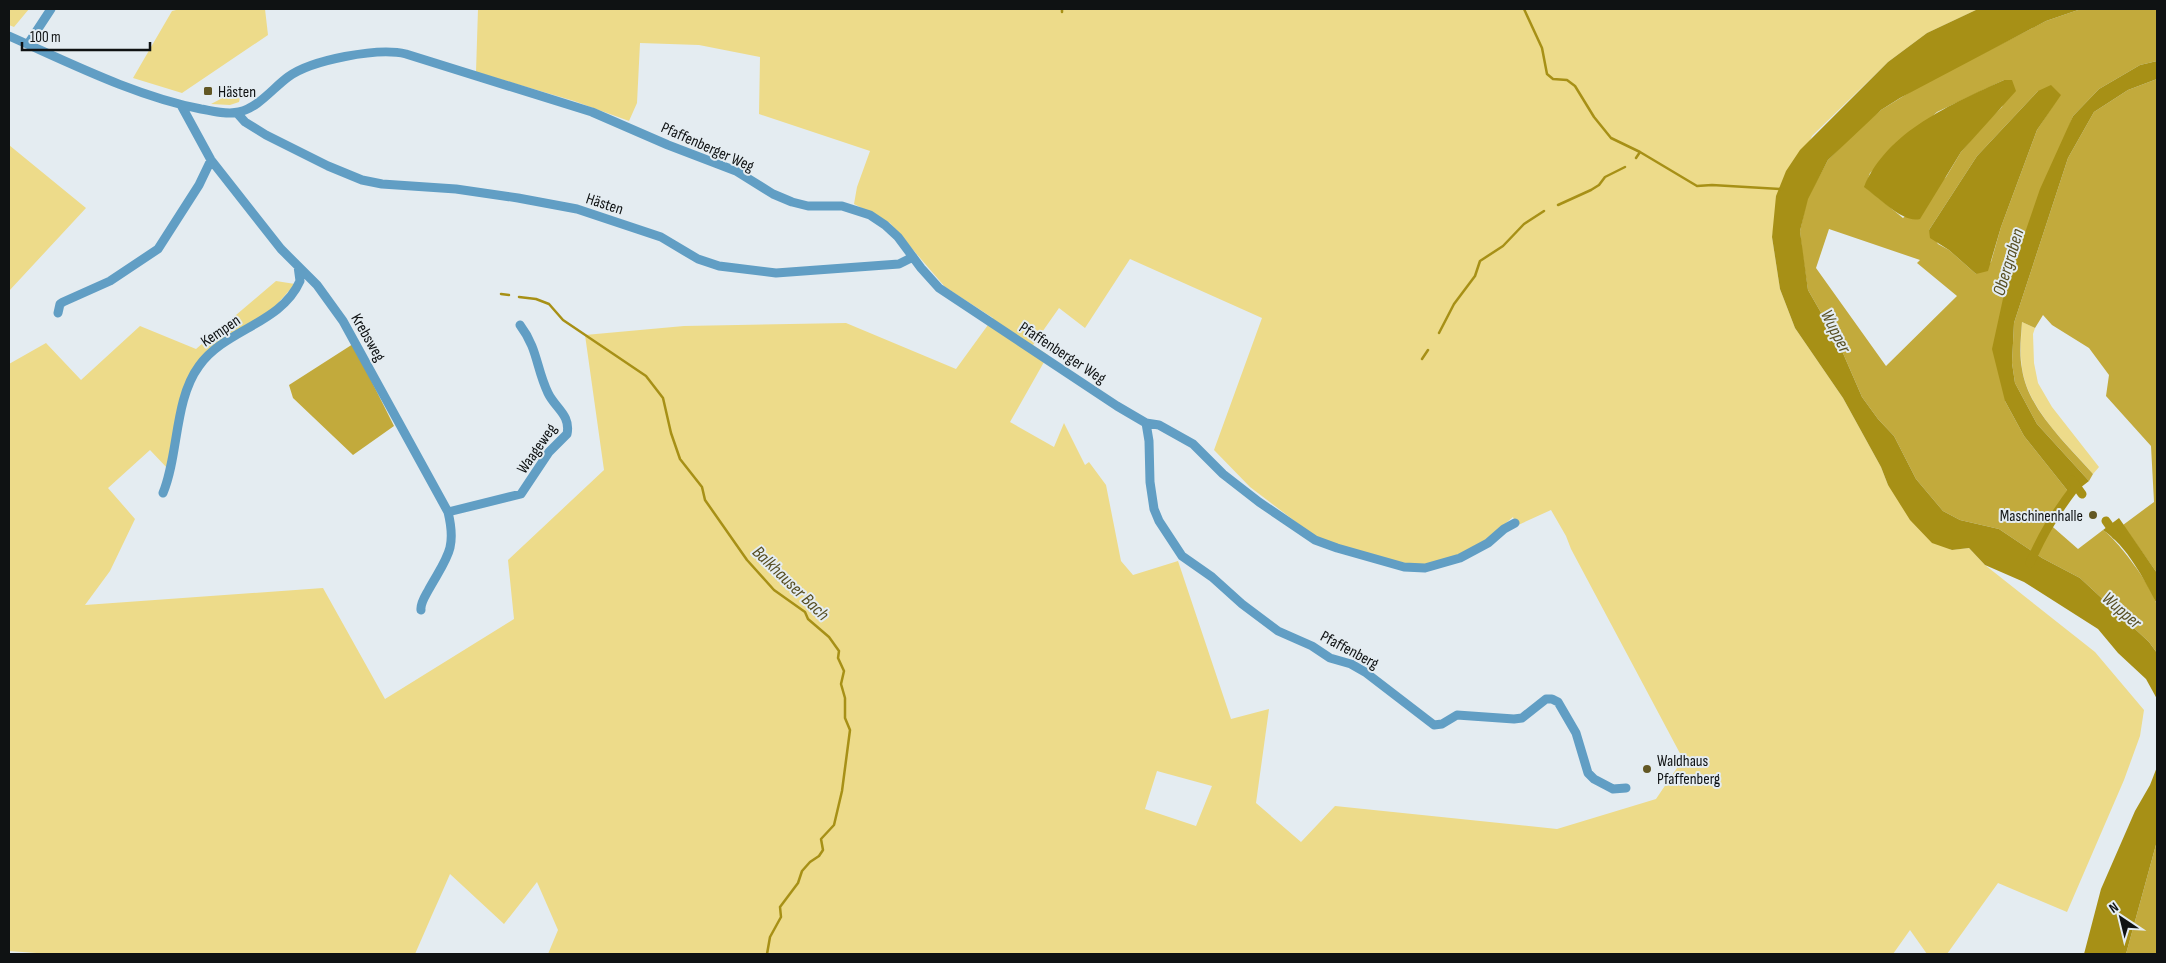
<svg xmlns="http://www.w3.org/2000/svg" width="2166" height="963" viewBox="0 0 2166 963" font-family="'Sofia Sans Condensed',sans-serif">
<style>
.green{fill:#eddb8a;fill-rule:evenodd}
.forest{fill:#c2aa3c;fill-rule:evenodd}
.water{fill:#a79016}
.lines{fill:none;stroke-linecap:round;stroke-linejoin:round}
.stream{stroke:#a79016;stroke-width:2.5}
.canal{stroke:#a79016;stroke-width:9}
.minor{stroke:#619ec4;stroke-width:9}
.poi-dot{fill:#625724;stroke:#e4ecf1;stroke-width:2}
.labels{text-anchor:middle;stroke-width:4;stroke-linejoin:round;paint-order:stroke}
.poi-label{font-size:16px;fill:#0f1213;stroke:#e4ecf1;text-anchor:start}
.street-label{font-size:16px;fill:#0f1213;stroke:#e4ecf1}
.water-label{font-size:18px;font-style:italic;fill:#574e22;stroke:#e4ecf1}
</style>
<rect width="100%" height="100%" fill="#e4ecf1"/>
<path class="green" d="M 9,9 L 29,9 L 14,27 L 9,25 Z
M 180,9 L 265,9 L 268,35 L 182,93 L 133,78 L 172,11 Z
M 478,9 L 1978,9 L 1927,33 L 1888,62 L 1812,136 L 1775,220 L 1772,237 L 1780,289 L 1795,328 L 1843,398 L 1881,467 L 1888,485 L 1951,550 L 1969,548 L 1985,565 L 2095,652 L 2144,710 L 2140,736 L 2124,780 L 2067,912 L 1998,883 L 1947,954 L 1927,954 L 1910,930 L 1893,954 L 548,954 L 558,930 L 537,882 L 504,924 L 450,874 L 415,954 L 50,954 L 9,951 L 9,364 L 46,343 L 81,380 L 140,326 L 196,349 L 276,281 L 295,284 L 271,311 L 212,346 L 199,360 L 168,469 L 150,450 L 108,488 L 135,519 L 110,571 L 85,605 L 323,588 L 385,699 L 514,619 L 508,560 L 604,470 L 585,335 L 684,326 L 846,323 L 956,369 L 993,318 L 945,287 L 890,223 L 854,204 L 857,187 L 870,151 L 759,114 L 760,57 L 699,45 L 640,43 L 637,103 L 629,121 L 574,101 L 476,72 ZM 1130,259 L 1262,318 L 1214,450 L 1250,487 L 1317,538 L 1383,559 L 1422,566 L 1457,557 L 1486,540 L 1513,517 L 1516,526 L 1551,510 L 1566,536 L 1571,549 L 1683,759 L 1656,799 L 1557,829 L 1335,806 L 1301,842 L 1256,803 L 1269,709 L 1231,719 L 1178,561 L 1133,575 L 1121,561 L 1106,485 L 1089,462 L 1085,465 L 1064,423 L 1054,447 L 1010,422 L 1048,355 L 1033,345 L 1059,308 L 1085,328 ZM 1157,771 L 1212,786 L 1196,826 L 1145,809 Z
M 232,93 L 236,93 L 240,98 L 239,102 L 230,105 L 211,104 Z
M 9,145 L 86,208 L 9,291 Z
M 2022,322 L 2035,328 L 2033,334 L 2034,363 L 2038,383 L 2052,407 L 2099,467 L 2093,474 C 2067,444 2028,410 2022,368 C 2020,353 2021,337 2022,322 Z"/>
<path class="forest" d="M 2081,9 L 2157,9 L 2157,61 L 2140,65 L 2099,89 L 2073,116 L 2004,294 L 2005,401 L 2024,436 L 2071,495 L 2046,521 L 2078,549 L 2103,530 C 2117,539 2155,590 2157,606 C 2159,621 2157,638 2157,653 L 2149,642 L 2080,578 L 2042,558 L 1999,529 L 1960,520 L 1943,511 L 1916,479 L 1894,436 L 1878,419 L 1862,397 L 1839,344 L 1808,290 L 1802,251 L 1800,231 L 1807,199 L 1828,160 L 1862,126 L 1881,110 L 1923,84 L 2046,21 ZM 2004,80 L 2012,80 L 2002,107 L 1986,122 L 1961,152 L 1946,177 L 1903,218 L 1865,187 L 1870,173 L 1937,112 ZM 2038,91 L 2060,95 L 2037,130 L 2001,227 L 1991,262 L 1976,274 L 1949,250 L 1938,244 L 1929,230 L 1977,156 ZM 1829,229 L 1920,260 L 1917,263 L 1957,296 L 1886,366 L 1816,268 Z
M 2157,79 L 2157,573 L 2123,525 L 2154,502 L 2151,446 L 2106,396 L 2109,375 L 2089,348 L 2052,325 L 2043,315 L 2035,328 L 2022,322 C 2021,337 2019,354 2022,369 C 2028,410 2067,444 2093,474 L 2089,481 L 2037,424 L 2015,383 L 2012,363 L 2014,323 L 2068,158 L 2094,112 L 2128,90 Z
M 353,344 L 394,426 L 353,455 L 293,398 L 289,385 Z
M 2157,841 L 2157,954 L 2126,954 Z"/>
<path class="water" d="M 1978,9 L 2081,9 L 2046,21 L 1900,98 L 1881,110 L 1828,160 L 1808,199 L 1800,231 L 1808,290 L 1839,344 L 1862,397 L 1878,419 L 1894,436 L 1916,479 L 1943,511 L 1960,520 L 1999,529 L 2042,558 L 2080,578 L 2149,642 L 2157,653 L 2157,699 L 2146,679 L 2118,653 L 2098,629 L 2024,582 L 1985,565 L 1969,548 L 1952,550 L 1932,543 L 1910,520 L 1888,485 L 1881,467 L 1843,398 L 1795,328 L 1780,289 L 1772,237 L 1776,196 L 1786,171 L 1800,150 L 1888,62 L 1927,33 Z
M 2157,61 L 2157,79 L 2128,90 L 2094,112 L 2068,158 L 2014,323 L 2012,363 L 2015,383 L 2037,424 L 2089,481 L 2071,495 L 2024,436 L 2005,401 L 1992,349 L 2004,294 L 2040,189 L 2073,116 L 2099,89 L 2140,65 Z
M 2004,80 L 2012,80 L 2016,91 L 1961,152 L 1920,219 C 1904,224 1878,197 1864,187 C 1887,131 1952,104 2004,80 Z
M 2051,85 L 2061,95 L 2037,130 L 2001,227 L 1988,271 L 1976,274 L 1949,250 L 1930,238 L 1929,230 L 1977,156 L 2038,91 Z
M 2119,518 L 2157,573 L 2157,604 C 2144,579 2127,546 2103,530 Z
M 2157,767 L 2157,841 L 2126,954 L 2084,954 L 2101,889 L 2135,811 L 2150,785 Z"/>
<g class="lines">
<path class="stream" d="M 1062,9 L 1062,12
M 1524,9 L 1542,48 L 1547,74 L 1553,79 L 1567,80 L 1575,86 L 1594,117 L 1611,138 L 1640,152 L 1697,186 L 1712,185 L 1782,189
M 1636,158 L 1640,152
M 1558,205 L 1591,190 L 1599,185 L 1605,177 L 1625,167
M 501,294 L 509,295
M 519,297 L 536,299 L 549,304 L 563,320 L 646,376 L 663,398 L 671,433 L 680,459 L 702,487 L 705,500 L 747,560 L 774,590 L 805,612 L 808,619 L 829,637 L 839,651 L 838,658 L 844,671 L 841,684 L 845,698 L 845,718 L 850,730 L 842,791 L 834,825 L 821,839 L 823,850 L 819,856 L 810,862 L 802,871 L 798,883 L 780,907 L 781,917 L 770,937 L 767,954
M 1439,333 L 1454,304 L 1475,276 L 1480,261 L 1503,246 L 1524,224 L 1544,211
M 1422,359 L 1428,350"/>
<path class="canal" d="M 2072,480 L 2082,494
M 2106,521 L 2116,535
M 2030,563 C 2043,533 2056,512 2076,486"/>
<path class="minor" d="M 9,36 C 70,63 135,96 201,109 C 213,111 226,115 239,112 C 258,108 273,88 288,77 C 311,60 378,47 406,54 L 592,112 L 668,145 L 736,171 L 773,194 L 792,202 L 808,206 L 842,206 L 870,215 L 885,225 L 898,237 L 921,268 L 939,288 L 1117,406 L 1146,423 L 1159,425 L 1193,444 L 1223,474 L 1259,502 L 1315,540 L 1337,548 L 1404,567 L 1425,568 L 1460,558 L 1488,543 L 1504,529 L 1515,523
M 28,44 L 51,9
M 181,105 L 211,160 L 281,249 L 317,285 L 343,321 L 448,512 C 457,549 447,557 429,589 C 426,595 420,603 421,610
M 237,113 L 245,122 L 266,135 L 328,166 L 362,180 L 382,184 L 456,189 L 518,198 L 577,209 L 661,237 L 698,259 L 719,266 L 776,273 L 899,264 L 913,257
M 58,313 L 60,304 L 63,302 L 110,281 L 158,249 L 199,185 L 211,160
M 1146,423 L 1149,441 L 1150,482 L 1154,509 L 1159,521 L 1182,556 L 1212,577 L 1242,604 L 1278,631 L 1312,646 L 1330,658 L 1351,664 L 1365,672 L 1434,725 L 1442,724 L 1457,715 L 1514,719 L 1522,718 L 1546,699 L 1552,699 L 1558,702 L 1576,733 L 1588,773 L 1594,779 L 1613,789 L 1626,788
M 163,493 C 179,454 174,400 199,366 C 225,329 281,324 300,281 L 298,266
M 448,512 L 521,494 L 549,452 L 567,434 C 571,415 555,408 548,393 C 536,368 538,349 520,325"/>
</g>
<g class="poi-dot">
<rect x="203" y="86" width="10" height="10" rx="2.5"/>
<circle cx="2093" cy="515" r="5"/>
<circle cx="1647" cy="769" r="5"/>
</g>
<g class="labels">
<g class="poi-label">
<text x="218" y="97">Hästen</text>
<text x="2083" y="521" text-anchor="end">Maschinenhalle</text>
<text x="1657" y="766">Waldhaus<tspan x="1657" dy="18">Pfaffenberg</tspan></text>
</g>
<g class="street-label">
<text transform="translate(708 146) rotate(24)" y="6">Pfaffenberger Weg</text>
<text transform="translate(605 203) rotate(18)" y="6">Hästen</text>
<text transform="translate(220 330) rotate(-34)" y="6">Kempen</text>
<text transform="translate(369 337) rotate(60)" y="6">Krebsweg</text>
<text transform="translate(1063 352) rotate(33)" y="6">Pfaffenberger Weg</text>
<text transform="translate(536 448) rotate(-55)" y="6">Waageweg</text>
<text transform="translate(1350 649) rotate(28)" y="6">Pfaffenberg</text>
</g>
<g class="water-label">
<text transform="translate(2008 262) rotate(-73)" y="6">Obergraben</text>
<text transform="translate(1836 331) rotate(63)" y="6">Wupper</text>
<text transform="translate(791 583) rotate(44)" y="6">Balkhauser Bach</text>
<text transform="translate(2122 610) rotate(41)" y="6">Wupper</text>
</g>
</g>
<rect width="2166" height="963" fill="none" stroke="#0f1213" stroke-width="20"/>
<g transform="translate(2121 918) rotate(325)" stroke="#e4ecf1" stroke-width="4" paint-order="stroke">
<path d="M0-4L9 19L0 12L-9 19Z" fill="#0f1213"/>
<text y="-8" font-size="14" font-weight="bold" text-anchor="middle" fill="#0f1213">N</text>
</g>
<path d="M22 42v8h128v-8" fill="none" stroke="#0f1213" stroke-width="2.5"/>
<text x="30" y="42" font-size="15" fill="#0f1213" stroke="#e4ecf1" stroke-width="4" paint-order="stroke">100 m</text>
</svg>
